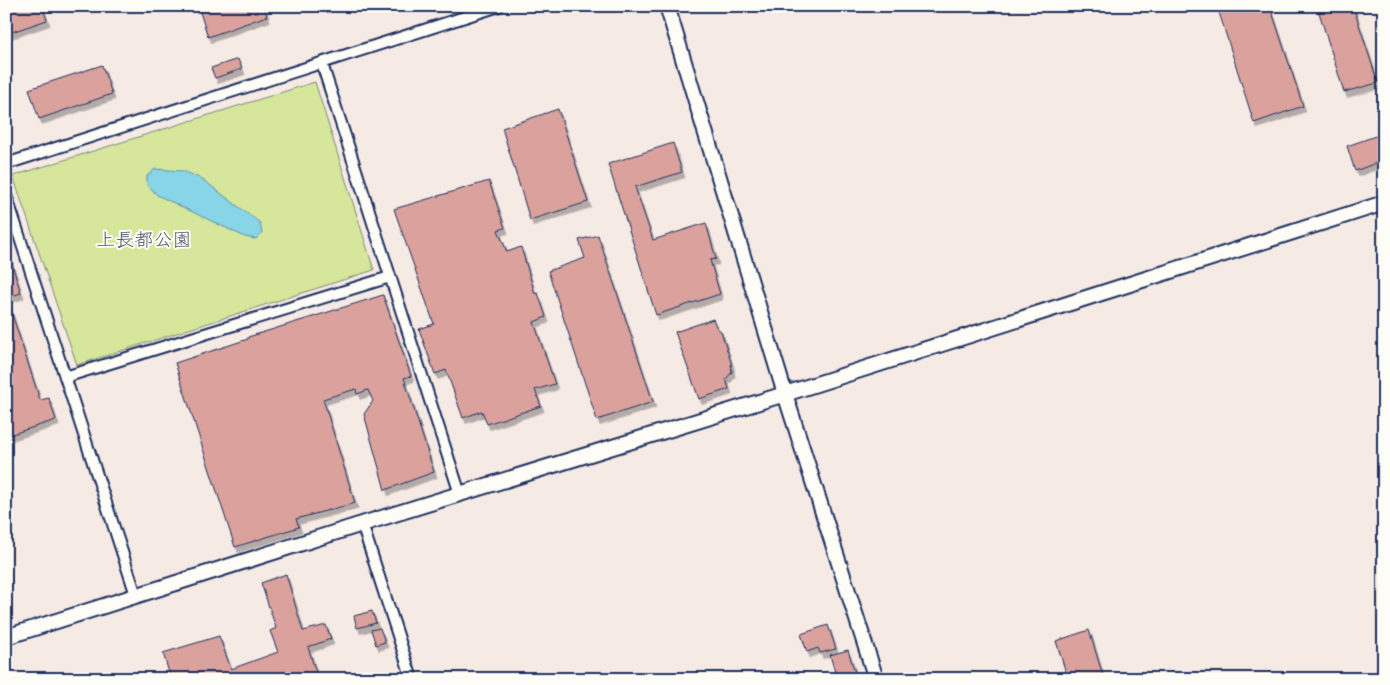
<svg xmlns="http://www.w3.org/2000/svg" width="1390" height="685" viewBox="0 0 1390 685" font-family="Sriracha,'Klee One',sans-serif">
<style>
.green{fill:#d6e69a;stroke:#788a7c}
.water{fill:#88d5e7;stroke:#5c93b0}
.building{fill:#dba19c;stroke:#1b2f5e;filter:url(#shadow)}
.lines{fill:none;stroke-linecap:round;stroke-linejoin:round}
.street-casing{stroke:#1b2f5e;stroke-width:14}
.secondary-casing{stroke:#1b2f5e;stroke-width:18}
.street{stroke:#fdfcf7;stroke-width:10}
.secondary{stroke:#fdfcf7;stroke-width:14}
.labels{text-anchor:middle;stroke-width:4;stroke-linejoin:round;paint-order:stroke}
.park-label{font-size:19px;fill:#4a5d6d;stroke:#fdfcf7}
</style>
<defs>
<filter id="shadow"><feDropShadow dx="3" dy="5.5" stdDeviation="0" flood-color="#0004"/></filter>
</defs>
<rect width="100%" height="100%" fill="#f6eae5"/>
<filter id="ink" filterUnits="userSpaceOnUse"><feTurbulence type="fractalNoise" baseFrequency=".02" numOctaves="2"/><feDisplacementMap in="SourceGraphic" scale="10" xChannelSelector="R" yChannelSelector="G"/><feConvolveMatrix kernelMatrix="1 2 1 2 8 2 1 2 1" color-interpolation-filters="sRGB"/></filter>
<g filter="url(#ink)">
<path class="green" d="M 315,82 L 374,270 L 77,365 L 13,176 Z"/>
<path class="water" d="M 155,169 L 183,171 L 202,179 L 260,223 L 262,233 L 256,239 L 245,237 L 157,195 L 147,184 L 147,176 Z"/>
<path class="building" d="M 6,6 L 42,6 L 47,20 L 6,34 Z
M 198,6 L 264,6 L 267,16 L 208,37 Z
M 1217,6 L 1270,6 L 1303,106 L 1254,123 Z
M 1317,6 L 1353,6 L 1378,83 L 1344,92 Z
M 238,59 L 242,69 L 215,78 L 211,68 Z
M 102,65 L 112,94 L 39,119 L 29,89 Z
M 558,109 L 588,202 L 530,220 L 502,128 Z
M 1384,133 L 1384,160 L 1355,171 L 1347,146 Z
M 673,143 L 682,172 L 635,187 L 653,240 L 706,223 L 716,259 L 710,260 L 720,294 L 656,315 L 608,164 Z
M 489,181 L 505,228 L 498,230 L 507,252 L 521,247 L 535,294 L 538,293 L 546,317 L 534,322 L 555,384 L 535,390 L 541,406 L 487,424 L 482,411 L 463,418 L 446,370 L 435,374 L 419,329 L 434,324 L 394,209 Z
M 598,235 L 653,402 L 597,420 L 548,271 L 585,258 L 579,240 Z
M 8,252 L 21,293 L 6,298 L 6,253 Z
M 383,295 L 411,376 L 404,378 L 434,472 L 385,490 L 364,414 L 373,401 L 368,390 L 357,394 L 356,389 L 323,399 L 355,503 L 296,519 L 299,527 L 235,547 L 175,363 L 248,339 L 248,337 Z
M 8,302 L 40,400 L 49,398 L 56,420 L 6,436 L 6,303 Z
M 713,319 L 717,328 L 721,331 L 731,362 L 732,372 L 726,379 L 729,389 L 699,399 L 675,332 Z
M 286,574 L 303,631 L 326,625 L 331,639 L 308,647 L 318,679 L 171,679 L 163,653 L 219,636 L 231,669 L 278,652 L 270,631 L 276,628 L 261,583 Z
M 372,611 L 376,623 L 357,628 L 354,616 Z
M 828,625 L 836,649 L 820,653 L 818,648 L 807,652 L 801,634 Z
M 380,628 L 385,642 L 376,645 L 371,630 Z
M 1089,630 L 1104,679 L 1068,679 L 1056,641 Z
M 848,650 L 857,679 L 837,679 L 830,655 Z"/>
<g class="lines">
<defs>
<path id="street" d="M 322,64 L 460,494
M 6,164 L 499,6
M 6,195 L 136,595
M 65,377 L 390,277
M 362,524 L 412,679
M 1380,679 L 1384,678"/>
<path id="secondary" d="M 667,6 L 785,394 L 876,679
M 6,637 L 362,524 L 785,394 L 1384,203"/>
</defs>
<use href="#street" class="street-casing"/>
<use href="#secondary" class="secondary-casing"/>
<use href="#street" class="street"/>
<use href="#secondary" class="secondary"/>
</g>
</g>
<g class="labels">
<g class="park-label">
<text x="144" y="246">上長都公園</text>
</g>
</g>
<rect width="1390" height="685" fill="none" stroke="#fdfcf7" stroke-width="25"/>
<rect x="12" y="12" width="1365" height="660" fill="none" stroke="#1b2f5e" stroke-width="2" filter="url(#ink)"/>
</svg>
